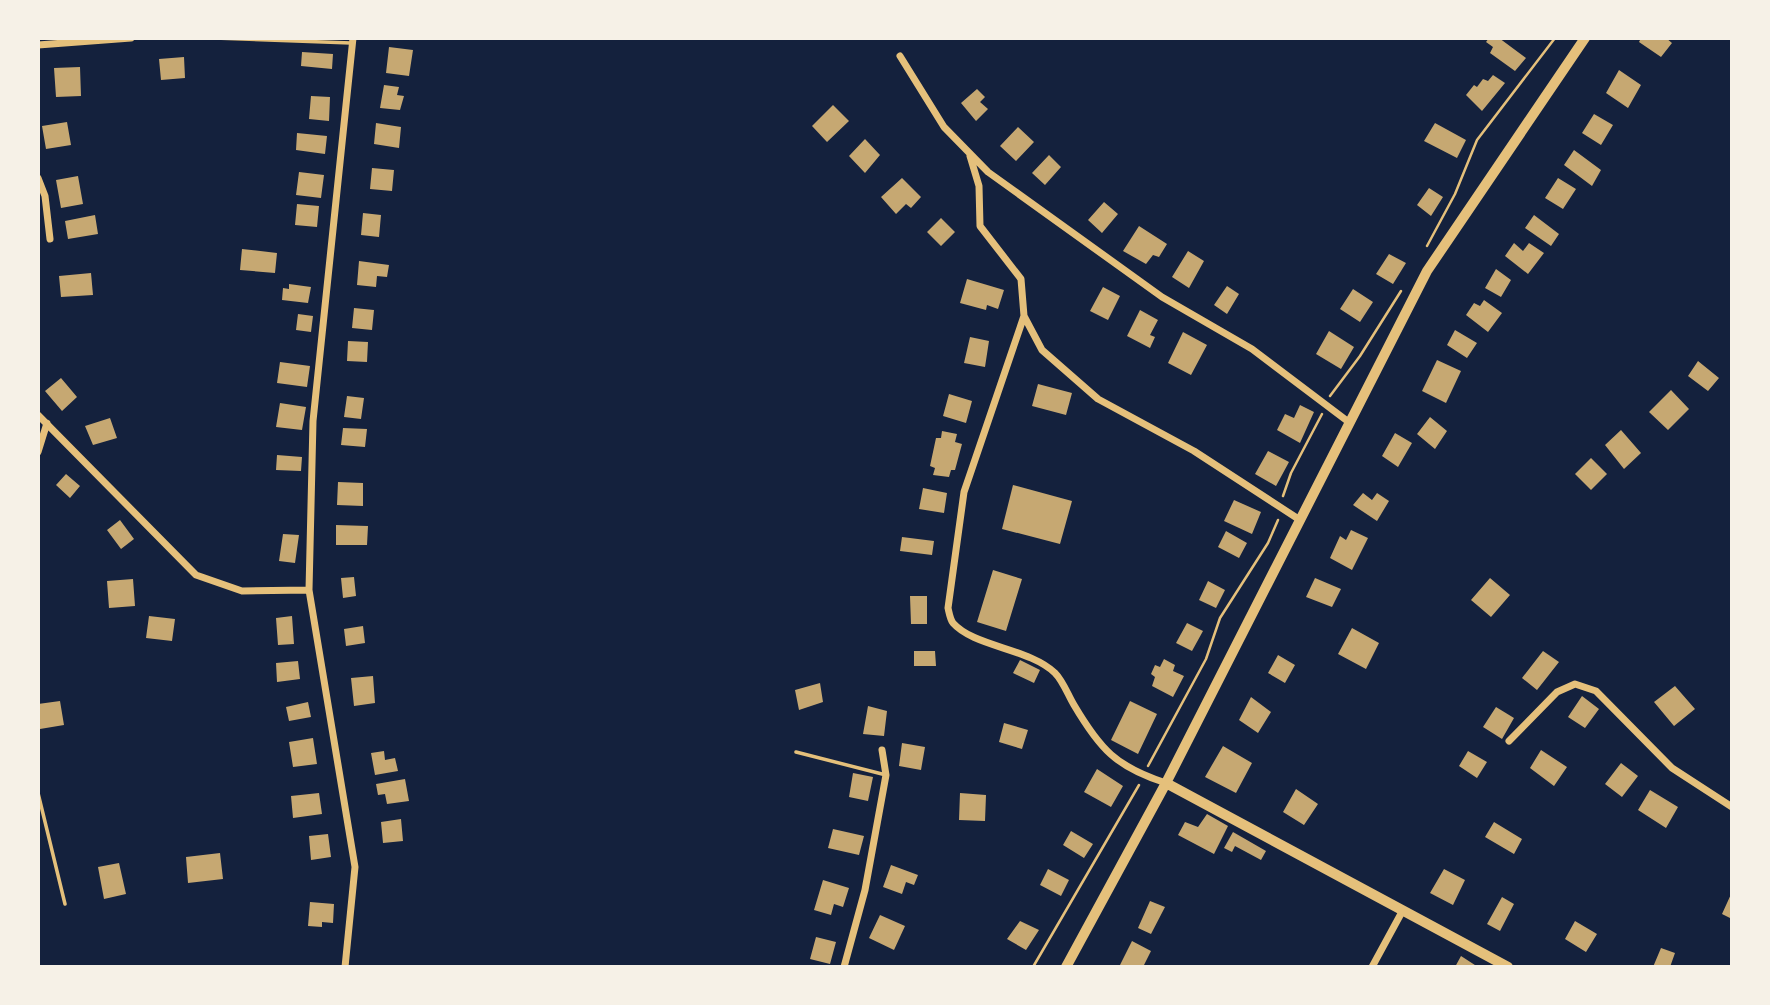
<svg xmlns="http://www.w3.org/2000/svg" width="1770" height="1005" viewBox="0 0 1770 1005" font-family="'DM Sans',sans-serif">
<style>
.building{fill:#c6a872}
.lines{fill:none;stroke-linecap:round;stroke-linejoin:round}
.path{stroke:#e5c07b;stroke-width:2.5}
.service{stroke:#e5c07b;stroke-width:3.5}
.minor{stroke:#e5c07b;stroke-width:7}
.tertiary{stroke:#e5c07b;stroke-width:10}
</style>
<rect width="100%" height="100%" fill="#14213d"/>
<path class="building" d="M 1489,38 L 1499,38 L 1526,58 L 1515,71 L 1490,53 L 1493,47 L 1486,42 Z
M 1641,38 L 1666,38 L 1672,43 L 1661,57 L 1639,42 Z
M 389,47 L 413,50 L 409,76 L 386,73 Z
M 302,52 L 333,54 L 332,69 L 301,66 Z
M 184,57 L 185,78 L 161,80 L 159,59 Z
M 80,67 L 81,96 L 56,97 L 54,68 Z
M 1619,70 L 1641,85 L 1628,108 L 1606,93 Z
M 1493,75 L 1505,83 L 1482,111 L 1466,95 L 1474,85 L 1477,87 L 1483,79 L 1488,81 Z
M 384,85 L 399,87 L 397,95 L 404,96 L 400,110 L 380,108 Z
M 977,89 L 985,97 L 980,102 L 988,109 L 976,121 L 961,103 Z
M 311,96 L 330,97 L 329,121 L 309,119 Z
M 833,105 L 849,121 L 827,142 L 812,126 Z
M 1594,114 L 1613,125 L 1601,145 L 1582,133 Z
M 67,122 L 71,145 L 46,149 L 42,126 Z
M 376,123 L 401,127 L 399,148 L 374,144 Z
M 1435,123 L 1466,140 L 1457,158 L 1424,141 Z
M 1018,127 L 1034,142 L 1016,161 L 1000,146 Z
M 297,133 L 327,136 L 325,154 L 296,150 Z
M 865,139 L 880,155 L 865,173 L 849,156 Z
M 1574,150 L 1601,170 L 1592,186 L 1564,165 Z
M 1049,155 L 1061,167 L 1045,185 L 1032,173 Z
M 372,168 L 394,170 L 392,191 L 370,189 Z
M 299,172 L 324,175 L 321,198 L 296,195 Z
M 78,176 L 83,204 L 61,208 L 56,180 Z
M 902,178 L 921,197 L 911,208 L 906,204 L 896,214 L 881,197 Z
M 1558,178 L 1576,189 L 1563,209 L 1545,198 Z
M 1429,188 L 1443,197 L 1431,216 L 1417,205 Z
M 1104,202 L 1118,214 L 1102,233 L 1088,220 Z
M 297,204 L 319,206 L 317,227 L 295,225 Z
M 363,213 L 381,215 L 379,237 L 361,235 Z
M 95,215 L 98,234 L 68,239 L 65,221 Z
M 1534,215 L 1559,234 L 1551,246 L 1525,228 Z
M 941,218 L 955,232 L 941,246 L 927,232 Z
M 1139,226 L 1167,244 L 1159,257 L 1153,255 L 1146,264 L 1123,251 Z
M 1514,243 L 1523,251 L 1529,243 L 1544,253 L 1528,274 L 1505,256 Z
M 242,249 L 277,253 L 275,273 L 240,270 Z
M 1188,251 L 1204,261 L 1189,288 L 1172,277 Z
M 1389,254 L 1406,263 L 1393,284 L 1376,274 Z
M 359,261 L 389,265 L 387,277 L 377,276 L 376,287 L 357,285 Z
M 1496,269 L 1511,280 L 1501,297 L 1485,288 Z
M 91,273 L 93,295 L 61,297 L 59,276 Z
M 967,279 L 1004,290 L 998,309 L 987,305 L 986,310 L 960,303 Z
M 289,284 L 311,287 L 308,303 L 282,300 L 283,288 L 289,289 Z
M 1227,286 L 1239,294 L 1227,314 L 1214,305 Z
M 1103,287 L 1120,296 L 1108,320 L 1090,311 Z
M 1353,289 L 1373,302 L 1360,322 L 1340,309 Z
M 1484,300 L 1502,313 L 1488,332 L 1466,315 L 1474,303 L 1480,306 Z
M 354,308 L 374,310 L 372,330 L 352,328 Z
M 1140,310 L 1158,320 L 1150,335 L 1155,337 L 1150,348 L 1127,336 Z
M 298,314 L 313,316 L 311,332 L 296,330 Z
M 1455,330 L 1477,343 L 1467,358 L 1447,345 Z
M 1329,331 L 1354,347 L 1341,369 L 1316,354 Z
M 1183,332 L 1207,345 L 1191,375 L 1168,363 Z
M 970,337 L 989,341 L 985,367 L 964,363 Z
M 348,341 L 368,342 L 367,362 L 347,361 Z
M 1437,360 L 1461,371 L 1446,403 L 1422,391 Z
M 1698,361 L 1719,378 L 1708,391 L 1688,376 Z
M 280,362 L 310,366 L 307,387 L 277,383 Z
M 61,378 L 77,397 L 62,411 L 45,391 Z
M 1038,384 L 1072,393 L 1066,415 L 1032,406 Z
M 1671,390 L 1689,409 L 1668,430 L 1649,412 Z
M 949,394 L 972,401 L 966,423 L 943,416 Z
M 347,396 L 364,398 L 361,419 L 344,417 Z
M 280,403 L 306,407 L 302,430 L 276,427 Z
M 1300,405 L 1314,412 L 1300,443 L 1277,430 L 1285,414 L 1294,418 Z
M 1430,417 L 1447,431 L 1435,449 L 1417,434 Z
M 110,418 L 117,438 L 93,445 L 85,426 Z
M 343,428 L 367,429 L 365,447 L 341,445 Z
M 1621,430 L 1641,453 L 1624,469 L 1605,445 Z
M 942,431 L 957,434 L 955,442 L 962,444 L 955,470 L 951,470 L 949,477 L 933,475 L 935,468 L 930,466 L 936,438 L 941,438 Z
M 1395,433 L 1412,443 L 1398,467 L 1382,456 Z
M 1268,451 L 1289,462 L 1276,486 L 1255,474 Z
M 277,455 L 302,457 L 301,471 L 276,470 Z
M 1591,458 L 1607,474 L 1591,490 L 1575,474 Z
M 66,474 L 80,486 L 70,498 L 56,485 Z
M 338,482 L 363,483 L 363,506 L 337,505 Z
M 1013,485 L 1072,501 L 1060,544 L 1002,529 Z
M 923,488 L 947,493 L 944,513 L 919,509 Z
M 1363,493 L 1372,500 L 1377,493 L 1389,501 L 1377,521 L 1353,505 Z
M 1234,500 L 1261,512 L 1252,534 L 1224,521 Z
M 120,520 L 134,539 L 121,549 L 107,530 Z
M 336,525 L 368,526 L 367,545 L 336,545 Z
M 1351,530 L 1368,538 L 1352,570 L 1330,558 L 1340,536 L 1346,540 Z
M 1226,531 L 1247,543 L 1239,558 L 1218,547 Z
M 283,534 L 299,535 L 295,563 L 279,561 Z
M 902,537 L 934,541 L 932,555 L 900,551 Z
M 993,570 L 1022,579 L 1006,631 L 977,622 Z
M 354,577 L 356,596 L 343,598 L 341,578 Z
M 1315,578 L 1341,589 L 1332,607 L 1306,597 Z
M 1490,578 L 1510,595 L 1491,617 L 1471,600 Z
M 133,579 L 135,606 L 109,608 L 107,581 Z
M 1208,581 L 1225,590 L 1216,608 L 1199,600 Z
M 910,596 L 927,596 L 927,624 L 911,624 Z
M 149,616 L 175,619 L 172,641 L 146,638 Z
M 292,616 L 294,644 L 278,645 L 276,618 Z
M 1187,623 L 1203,631 L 1192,651 L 1176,643 Z
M 363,626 L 365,643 L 346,646 L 344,629 Z
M 1352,628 L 1379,643 L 1366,669 L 1338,654 Z
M 914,651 L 935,651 L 936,666 L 914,666 Z
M 1543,651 L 1559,662 L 1537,690 L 1522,678 Z
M 1278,655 L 1295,665 L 1285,683 L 1268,673 Z
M 1164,659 L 1175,665 L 1173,671 L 1184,676 L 1173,697 L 1152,686 L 1155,677 L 1151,674 L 1155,665 L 1160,667 Z
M 1020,660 L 1040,670 L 1034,683 L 1013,673 Z
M 298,661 L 300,679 L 277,682 L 276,663 Z
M 373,676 L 375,703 L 354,706 L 351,678 Z
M 820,683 L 823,702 L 799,710 L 795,690 Z
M 1675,686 L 1695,709 L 1674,726 L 1654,702 Z
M 1582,696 L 1599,709 L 1585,728 L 1568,717 Z
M 1251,697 L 1271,712 L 1258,733 L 1239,720 Z
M 60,701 L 64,725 L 40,729 L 38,704 Z
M 1130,701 L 1157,714 L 1138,754 L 1111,740 Z
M 308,702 L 311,717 L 289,721 L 286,707 Z
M 868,706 L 887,711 L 884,736 L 863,734 Z
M 1496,707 L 1514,718 L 1502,739 L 1483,727 Z
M 1004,723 L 1028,730 L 1022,749 L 999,742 Z
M 313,738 L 317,764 L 293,767 L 289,742 Z
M 902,743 L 925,747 L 921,770 L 899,766 Z
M 1223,746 L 1252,763 L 1236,793 L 1205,777 Z
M 1541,750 L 1567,767 L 1554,786 L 1530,768 Z
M 384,751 L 385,760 L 395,758 L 398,771 L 375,775 L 371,753 Z
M 1468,751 L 1487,762 L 1477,778 L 1459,766 Z
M 1621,763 L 1638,776 L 1622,797 L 1605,784 Z
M 1097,769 L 1123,786 L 1111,807 L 1084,792 Z
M 853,773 L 873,777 L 868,801 L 849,797 Z
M 405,779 L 409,801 L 387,804 L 385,794 L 378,795 L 376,784 Z
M 1296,789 L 1318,804 L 1304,825 L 1283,812 Z
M 1650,790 L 1678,807 L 1666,828 L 1638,810 Z
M 319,793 L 322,814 L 293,818 L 291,796 Z
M 960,793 L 986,795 L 985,821 L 959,820 Z
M 1207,814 L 1228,826 L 1214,854 L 1178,835 L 1185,822 L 1198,827 Z
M 401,819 L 403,841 L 383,843 L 381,822 Z
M 1494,822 L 1522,839 L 1514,854 L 1485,837 Z
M 833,829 L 864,836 L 859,855 L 828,848 Z
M 1071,831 L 1093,844 L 1084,858 L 1063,845 Z
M 1233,832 L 1266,851 L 1261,860 L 1235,846 L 1232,852 L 1224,848 Z
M 328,834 L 331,857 L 311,860 L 309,836 Z
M 220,853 L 223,879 L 188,883 L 186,857 Z
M 119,863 L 126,894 L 104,899 L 98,867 Z
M 891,865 L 918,875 L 914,885 L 906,882 L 902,894 L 883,887 Z
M 1048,869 L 1069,880 L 1061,896 L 1040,885 Z
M 1444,869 L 1465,880 L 1453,905 L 1430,893 Z
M 823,880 L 849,888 L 843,907 L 834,904 L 831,915 L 814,910 Z
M 1732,892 L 1732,919 L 1722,914 Z
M 1502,897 L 1514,904 L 1500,931 L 1487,924 Z
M 1150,901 L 1165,907 L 1151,934 L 1138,928 Z
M 310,902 L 334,904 L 333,923 L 322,922 L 322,927 L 308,926 Z
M 880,915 L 905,926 L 894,950 L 869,938 Z
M 1020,921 L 1039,930 L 1026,950 L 1007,939 Z
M 1575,921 L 1597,934 L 1586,952 L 1565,939 Z
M 816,937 L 836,942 L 830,964 L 810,959 Z
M 1132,941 L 1151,951 L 1143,967 L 1119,967 Z
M 1661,948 L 1675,953 L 1670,967 L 1653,967 Z
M 1461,956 L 1478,967 L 1455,967 Z"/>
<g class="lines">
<path class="path" d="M 1427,246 L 1455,194 L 1477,140 L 1555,38
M 1330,396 L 1360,356 L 1401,291
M 1283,496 L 1291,473 L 1322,414
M 1148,766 L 1206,659 L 1220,618 L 1268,543 L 1278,520
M 1033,967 L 1139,785"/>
<path class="service" d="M 214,38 L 351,43
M 796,752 L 886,775
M 38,793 L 65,904"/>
<path class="minor" d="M 38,45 L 131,38
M 900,56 L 944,127 L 988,172 L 1162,297 L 1252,349 L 1350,423
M 970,156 L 979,186 L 980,226 L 1021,279 L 1024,316 L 1042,350 L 1098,399 L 1194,451 L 1300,520
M 38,178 L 45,196 L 50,239
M 1024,316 L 964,492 L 948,608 C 949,612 950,619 953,623 C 974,647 1029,648 1055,673 C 1063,681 1068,695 1074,705 C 1100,749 1116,767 1166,783
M 38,415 L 196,575 L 242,591 L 309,590
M 38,452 L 47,423
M 1509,741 L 1557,692 L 1575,684 L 1596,691 L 1672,768 L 1732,807
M 345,967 L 355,867 L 309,590 L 313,421 L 353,38
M 844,967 L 865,890 L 886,775 L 882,750
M 1372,967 L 1403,910"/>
<path class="tertiary" d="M 1166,783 L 1508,967
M 1066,967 L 1166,783 L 1427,271 L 1585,38"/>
</g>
<rect width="1770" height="1005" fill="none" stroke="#f6f1e7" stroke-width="80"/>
</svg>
